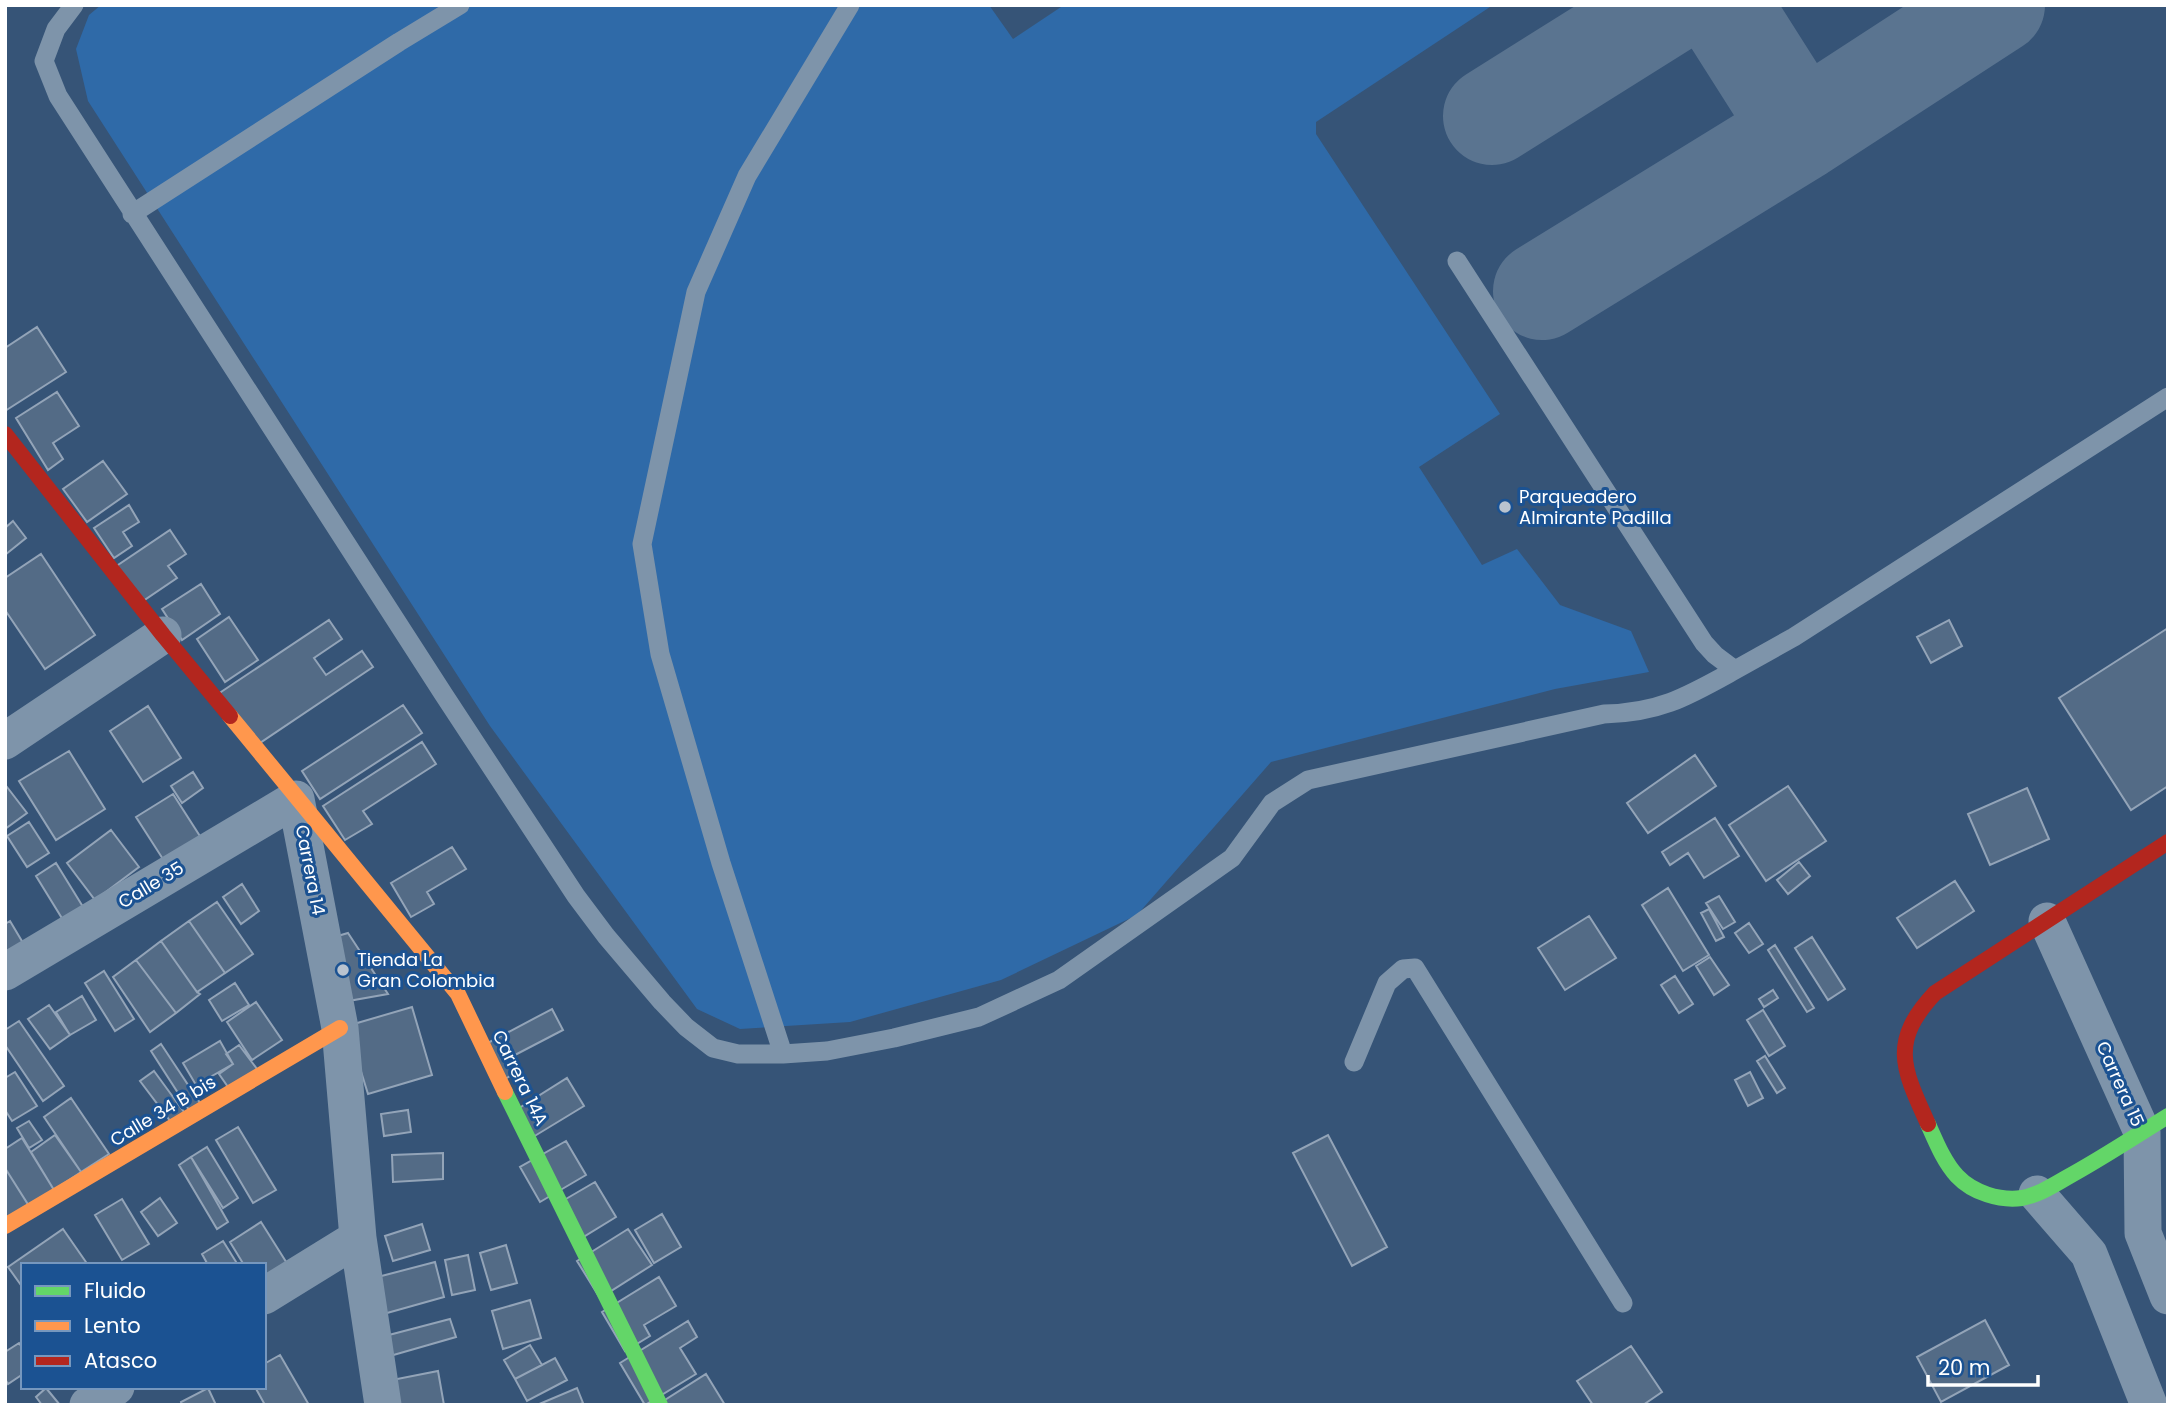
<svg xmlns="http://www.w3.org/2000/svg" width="2173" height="1410" viewBox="0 0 2173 1410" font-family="Poppins,sans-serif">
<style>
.grass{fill:#2f6aa8}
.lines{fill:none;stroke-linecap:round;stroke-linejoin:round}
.taxiway{stroke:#5a7490;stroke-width:98}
.building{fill:#536b86;stroke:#93a4b8;stroke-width:2}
.lane{stroke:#7e94aa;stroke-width:19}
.street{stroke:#7e94aa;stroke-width:37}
.fast{stroke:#63d668;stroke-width:16}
.slow{stroke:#ff974d;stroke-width:16}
.jam{stroke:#b3261e;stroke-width:16}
.poi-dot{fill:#b9c3cf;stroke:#1b5292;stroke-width:2.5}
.labels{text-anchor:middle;stroke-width:6;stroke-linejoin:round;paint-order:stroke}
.poi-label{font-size:18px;fill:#fff;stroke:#1b5292;text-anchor:start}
.street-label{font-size:18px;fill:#fff;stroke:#1b5292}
</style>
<rect width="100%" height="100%" fill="#365477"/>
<path class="grass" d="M 101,5 L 989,5 L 1013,39 L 1064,5 L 1493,5 L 1316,122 L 1316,134 L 1500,414 L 1419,467 L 1482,565 L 1517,549 L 1560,605 L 1631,631 L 1649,672 L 1555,689 L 1271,762 L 1137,915 L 1001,980 L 850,1022 L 740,1029 L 697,1009 L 490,726 L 88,101 L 76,49 L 89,15 Z"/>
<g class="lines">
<path class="taxiway" d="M 1722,5 L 1802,131
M 1492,116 L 1669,5
M 1542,291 L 1802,131 L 1996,5"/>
</g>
<path class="building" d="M 37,327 L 66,372 L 5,411 L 5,348 Z
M 57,392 L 79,426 L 53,443 L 63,459 L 48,470 L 16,418 Z
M 103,461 L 127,494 L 87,522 L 63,489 Z
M 129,505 L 139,522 L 123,532 L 132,546 L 114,558 L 94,528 Z
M 13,521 L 26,538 L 5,555 L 5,528 Z
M 170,530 L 186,554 L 168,566 L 177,578 L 140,603 L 115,567 Z
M 41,554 L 95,635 L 45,669 L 5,610 L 5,578 Z
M 201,584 L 220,614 L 182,640 L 162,609 Z
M 229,617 L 258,660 L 225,682 L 197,639 Z
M 329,620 L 342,639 L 314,658 L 326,675 L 362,651 L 373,667 L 254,747 L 218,694 Z
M 1949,620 L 1962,646 L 1931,663 L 1917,637 Z
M 2168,628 L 2168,786 L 2131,810 L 2059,698 Z
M 403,705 L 422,733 L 320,799 L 302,771 Z
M 148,706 L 181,758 L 143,782 L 110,731 Z
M 422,742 L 436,764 L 363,811 L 372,824 L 345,840 L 323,806 Z
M 69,751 L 105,809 L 56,840 L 19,781 Z
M 1695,755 L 1716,786 L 1648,833 L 1627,803 Z
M 193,772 L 203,788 L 182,803 L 171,786 Z
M 1788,786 L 1826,841 L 1766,881 L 1729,825 Z
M 7,787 L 27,813 L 5,829 L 5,788 Z
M 2027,788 L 2049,839 L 1990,865 L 1968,814 Z
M 173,794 L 205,844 L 168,867 L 136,817 Z
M 1715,818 L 1739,856 L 1704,878 L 1688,853 L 1670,865 L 1662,852 Z
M 29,822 L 49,853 L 27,867 L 7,836 Z
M 111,830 L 139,867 L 95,900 L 67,863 Z
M 452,847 L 466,869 L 427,892 L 434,904 L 411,917 L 391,883 Z
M 1799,862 L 1810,876 L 1788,894 L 1777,880 Z
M 56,863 L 88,915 L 68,928 L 36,876 Z
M 1955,881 L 1974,911 L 1917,948 L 1897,918 Z
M 242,884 L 259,911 L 241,924 L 223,897 Z
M 1668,888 L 1709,955 L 1683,971 L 1642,905 Z
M 1719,896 L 1735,922 L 1723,929 L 1706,903 Z
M 217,902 L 253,954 L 225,973 L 189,921 Z
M 1709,909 L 1724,937 L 1716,941 L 1701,913 Z
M 1589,916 L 1616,958 L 1565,990 L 1538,948 Z
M 10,921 L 29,953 L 5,952 L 5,924 Z
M 189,921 L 225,973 L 197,992 L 161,941 Z
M 1749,923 L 1763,944 L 1749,953 L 1735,933 Z
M 348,933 L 388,994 L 337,1003 L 324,940 Z
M 1812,937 L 1845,989 L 1828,1000 L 1795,948 Z
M 161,941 L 197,992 L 200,994 L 176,1013 L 136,960 Z
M 1775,945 L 1814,1008 L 1807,1012 L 1768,950 Z
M 1710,957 L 1729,985 L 1714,995 L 1696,966 Z
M 136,960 L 176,1013 L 150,1032 L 113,977 Z
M 104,971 L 134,1019 L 115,1031 L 85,983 Z
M 1675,976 L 1693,1004 L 1679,1013 L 1661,985 Z
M 235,983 L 249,1005 L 222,1021 L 209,1000 Z
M 1773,990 L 1778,998 L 1764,1007 L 1759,999 Z
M 82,996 L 96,1020 L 70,1035 L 56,1012 Z
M 256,1002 L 282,1040 L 252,1060 L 227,1022 Z
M 49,1005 L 70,1035 L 50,1049 L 28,1019 Z
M 412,1007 L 432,1075 L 368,1094 L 347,1026 Z
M 552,1009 L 563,1030 L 513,1056 L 521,1070 L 503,1080 L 484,1045 Z
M 1763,1010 L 1785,1046 L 1769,1056 L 1747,1020 Z
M 19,1021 L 64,1086 L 43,1101 L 5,1045 L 5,1030 Z
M 220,1041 L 233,1064 L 196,1085 L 183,1063 Z
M 161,1044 L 202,1106 L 191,1113 L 151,1051 Z
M 239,1045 L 263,1077 L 235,1097 L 219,1074 L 233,1064 L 226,1054 Z
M 1765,1056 L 1785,1088 L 1777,1093 L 1757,1061 Z
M 154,1071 L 184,1112 L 171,1122 L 140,1081 Z
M 15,1072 L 37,1106 L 12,1121 L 5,1110 L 5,1078 Z
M 1750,1072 L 1763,1098 L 1748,1106 L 1735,1080 Z
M 567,1078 L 584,1106 L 533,1137 L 516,1110 Z
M 71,1098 L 109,1154 L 81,1172 L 44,1117 Z
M 408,1110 L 411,1132 L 384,1136 L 381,1114 Z
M 29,1121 L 42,1140 L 29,1148 L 17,1128 Z
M 238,1127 L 276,1190 L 253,1203 L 216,1140 Z
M 55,1135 L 81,1172 L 54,1190 L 31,1152 Z
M 1328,1135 L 1387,1247 L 1352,1266 L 1293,1153 Z
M 22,1138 L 54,1190 L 29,1206 L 5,1168 L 5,1149 Z
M 566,1141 L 586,1175 L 540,1202 L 520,1167 Z
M 207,1147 L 238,1198 L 223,1208 L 191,1157 Z
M 443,1153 L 443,1179 L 393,1182 L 392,1155 Z
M 191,1157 L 228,1222 L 217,1229 L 179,1165 Z
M 5,1168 L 29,1206 L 5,1221 Z
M 595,1182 L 616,1217 L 580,1239 L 559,1203 Z
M 160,1198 L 177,1223 L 158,1236 L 141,1212 Z
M 122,1199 L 149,1244 L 122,1260 L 95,1215 Z
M 662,1214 L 681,1247 L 654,1263 L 635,1230 Z
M 261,1222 L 295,1276 L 264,1296 L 264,1265 L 244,1265 L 230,1242 Z
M 422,1224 L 430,1250 L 393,1261 L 385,1236 Z
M 63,1229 L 88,1265 L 23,1265 L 23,1288 L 8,1267 Z
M 628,1229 L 652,1265 L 600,1298 L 577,1261 Z
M 223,1241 L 238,1265 L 208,1265 L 202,1254 Z
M 506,1245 L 517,1283 L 491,1290 L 480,1253 Z
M 468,1255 L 475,1290 L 452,1295 L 445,1260 Z
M 435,1262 L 444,1297 L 380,1315 L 370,1279 Z
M 659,1277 L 676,1306 L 644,1325 L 650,1336 L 625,1351 L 602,1312 Z
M 530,1300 L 541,1338 L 503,1349 L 492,1311 Z
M 450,1319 L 456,1337 L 390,1356 L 385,1336 Z
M 1985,1320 L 2009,1365 L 1941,1402 L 1917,1357 Z
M 688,1321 L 697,1337 L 680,1348 L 696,1374 L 645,1405 L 620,1363 Z
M 19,1343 L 23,1349 L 23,1374 L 8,1384 L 5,1379 L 5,1352 Z
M 530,1345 L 542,1365 L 515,1379 L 504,1360 Z
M 1631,1346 L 1662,1392 L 1643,1405 L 1593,1405 L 1577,1381 Z
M 280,1355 L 309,1405 L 265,1405 L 255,1387 L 264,1387 L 264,1364 Z
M 555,1358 L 567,1380 L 527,1401 L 515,1379 Z
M 438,1371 L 444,1405 L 397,1405 L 392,1380 Z
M 706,1374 L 725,1405 L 657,1405 Z
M 46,1388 L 60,1405 L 42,1405 L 36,1397 Z
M 208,1388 L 216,1405 L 182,1405 L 181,1402 Z
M 577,1388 L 583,1403 L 578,1405 L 537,1405 Z"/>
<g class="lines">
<path class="lane" d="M 74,5 L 56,29 L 44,61 L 58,96 L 444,695 L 576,896 L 606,936 L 662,1002 L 686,1027 L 713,1048 L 738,1054 L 783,1054 L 827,1051 L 894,1038 L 979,1017 L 1059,980 L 1232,858 L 1272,803 L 1308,780 L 1604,714 C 1660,713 1688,696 1735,670
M 132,214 L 399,42 L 460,5
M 1457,261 L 1704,643 L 1715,655 L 1735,670 L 1794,637 L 2168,397
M 783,1054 L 721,863 L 660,654 L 642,544 L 696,292 L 747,176 L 850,5
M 1354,1062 L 1387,983 L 1403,969 L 1415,968 L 1623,1303"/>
<path class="street" d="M 5,741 L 163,635
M 2047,921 L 2142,1132 L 2143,1233 L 2168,1296
M 5,972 L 296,799 L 340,1028 L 358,1238 L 383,1405
M 2037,1194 L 2089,1254 L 2149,1405
M 264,1296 L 358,1238
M 88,1405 L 116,1387"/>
<path class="fast" d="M 505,1092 L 660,1405
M 1928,1124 C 1936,1142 1944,1162 1957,1176 C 1973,1193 2000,1201 2022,1198 C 2038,1195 2052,1186 2066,1178 C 2101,1159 2134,1137 2168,1116"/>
<path class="slow" d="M 230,716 L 458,994 L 505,1092
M 5,1226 L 340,1028"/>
<path class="jam" d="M 5,434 L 163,635 L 230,716
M 1928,1124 C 1903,1069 1889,1042 1935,993 L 2168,842"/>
</g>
<g class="poi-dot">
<circle cx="1505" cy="507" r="7"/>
<circle cx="343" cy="970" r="7"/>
</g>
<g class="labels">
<g class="poi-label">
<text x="1519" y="503">Parqueadero<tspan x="1519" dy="21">Almirante Padilla</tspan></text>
<text x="357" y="966">Tienda La<tspan x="357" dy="21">Gran Colombia</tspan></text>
</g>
<g class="street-label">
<text transform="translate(310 870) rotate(79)" y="6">Carrera 14</text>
<text transform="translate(151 885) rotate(-31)" y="6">Calle 35</text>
<text transform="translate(520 1078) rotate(64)" y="6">Carrera 14A</text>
<text transform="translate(2120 1084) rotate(66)" y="6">Carrera 15</text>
<text transform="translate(163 1111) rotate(-31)" y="6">Calle 34 B bis</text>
</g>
</g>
<rect width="2173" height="1410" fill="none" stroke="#ffffff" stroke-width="14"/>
<rect x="21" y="1263" width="245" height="126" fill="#1b5292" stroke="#7697be" stroke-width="2"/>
<rect x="35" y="1286" width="35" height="10" fill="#63d668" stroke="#7697be" stroke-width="2"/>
<text x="84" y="1298" font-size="21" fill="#ffffff">Fluido</text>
<rect x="35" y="1321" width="35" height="10" fill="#ff974d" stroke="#7697be" stroke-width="2"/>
<text x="84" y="1333" font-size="21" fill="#ffffff">Lento</text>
<rect x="35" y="1356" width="35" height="10" fill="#b3261e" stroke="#7697be" stroke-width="2"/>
<text x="84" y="1368" font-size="21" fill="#ffffff">Atasco</text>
<path d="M1928 1375v10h110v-10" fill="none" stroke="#ffffff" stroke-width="3.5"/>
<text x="1938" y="1375" font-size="21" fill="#ffffff" stroke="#1b5292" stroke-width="5" paint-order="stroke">20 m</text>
</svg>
